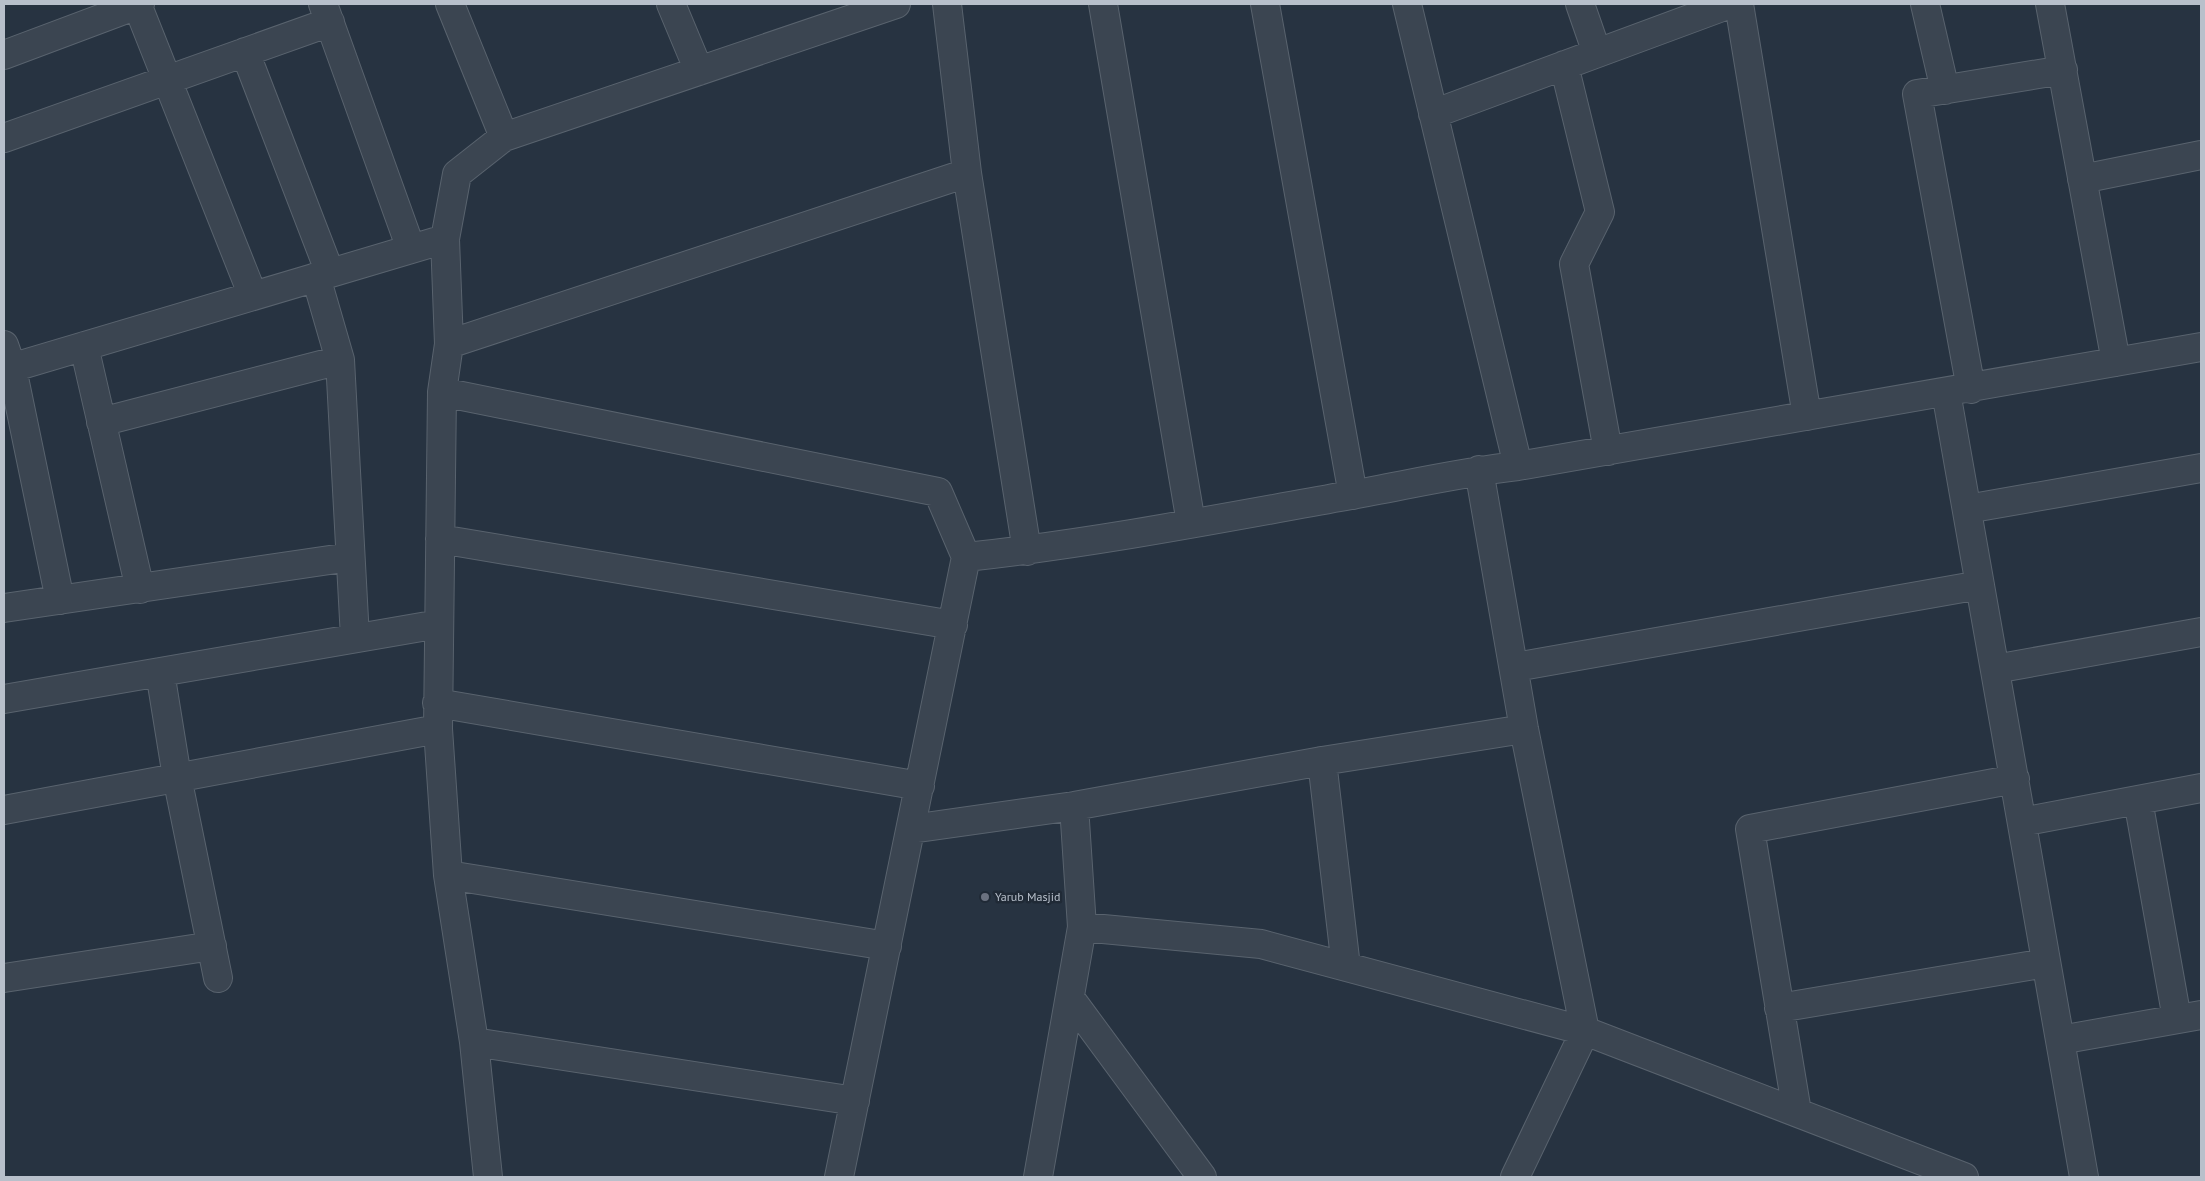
<svg xmlns="http://www.w3.org/2000/svg" width="2205" height="1181" viewBox="0 0 2205 1181" font-family="'PT Sans',sans-serif">
<style>
.lines{fill:none;stroke-linecap:round;stroke-linejoin:round}
.street-casing{stroke:#59636e;stroke-width:30}
.street{stroke:#3b4551;stroke-width:28}
.worship-dot{fill:#6b7280;stroke:#202a36;stroke-width:2}
.labels{text-anchor:middle;stroke-width:5;stroke-linejoin:round;paint-order:stroke}
.poi-label{font-size:12px;fill:#b8c0cb;stroke:#202a36;text-anchor:start}
</style>
<rect width="100%" height="100%" fill="#273341"/>
<g class="lines">
<defs>
<path id="street" d="M 137,4 L 253,296
M 323,4 L 411,249
M 450,4 L 504,137 L 457,174 L 445,239 L 449,344 L 442,392 L 938,492 L 966,557
M 671,4 L 699,71
M 947,4 L 967,173 L 1027,551
M 1103,4 L 1191,523
M 1265,4 L 1353,495
M 1407,4 L 1518,466
M 1580,4 L 1597,53
M 1739,4 L 1807,416
M 1925,4 L 1945,90
M 2050,4 L 2116,362
M 245,52 L 330,273
M 4,55 L 140,4
M 1564,65 L 1600,212 L 1574,264 L 1608,451
M 1433,114 L 1730,4
M 504,137 L 896,4
M 4,138 L 330,22
M 2082,179 L 2201,155
M 316,277 L 340,360 L 355,638
M 449,344 L 967,173
M 4,345 L 12,368 L 60,600
M 84,346 L 140,589
M 4,370 L 445,239
M 1971,389 L 1917,94 L 2063,70
M 442,392 L 438,729 L 448,875 L 474,1042 L 488,1177
M 1946,392 L 2084,1177
M 101,422 L 340,360
M 1479,470 L 1524,729 L 1585,1031 L 1515,1177
M 1967,509 L 2201,468
M 440,539 L 953,625
M 4,608 L 350,557
M 1515,667 L 1980,585
M 1995,669 L 2201,632
M 160,672 L 177,777 L 218,978
M 4,699 L 439,624
M 437,703 L 920,786
M 1322,761 L 1346,967
M 2138,800 L 2177,1019
M 4,810 L 438,729
M 2022,822 L 2201,788
M 911,829 L 1074,806 L 1322,761 L 1524,729
M 448,875 L 887,946
M 1082,927 L 1261,944 L 1585,1031 L 1964,1177
M 4,978 L 212,946
M 1070,998 L 1202,1177
M 1779,1008 L 2046,963
M 2060,1040 L 2201,1015
M 474,1042 L 855,1101
M 1797,1112 L 1750,829 L 2015,779
M 839,1177 L 966,557 C 1095,543 1223,518 1351,495 C 1407,485 1462,472 1518,466 L 2201,347
M 1038,1177 L 1082,927 L 1074,806"/>
</defs>
<use href="#street" class="street-casing"/>
<use href="#street" class="street"/>
</g>
<circle class="worship-dot" cx="985" cy="897" r="5"/>
<g class="labels">
<g class="poi-label">
<text x="995" y="901">Yarub Masjid</text>
</g>
</g>
<rect width="2205" height="1181" fill="none" stroke="#b8c0cb" stroke-width="10"/>
</svg>
